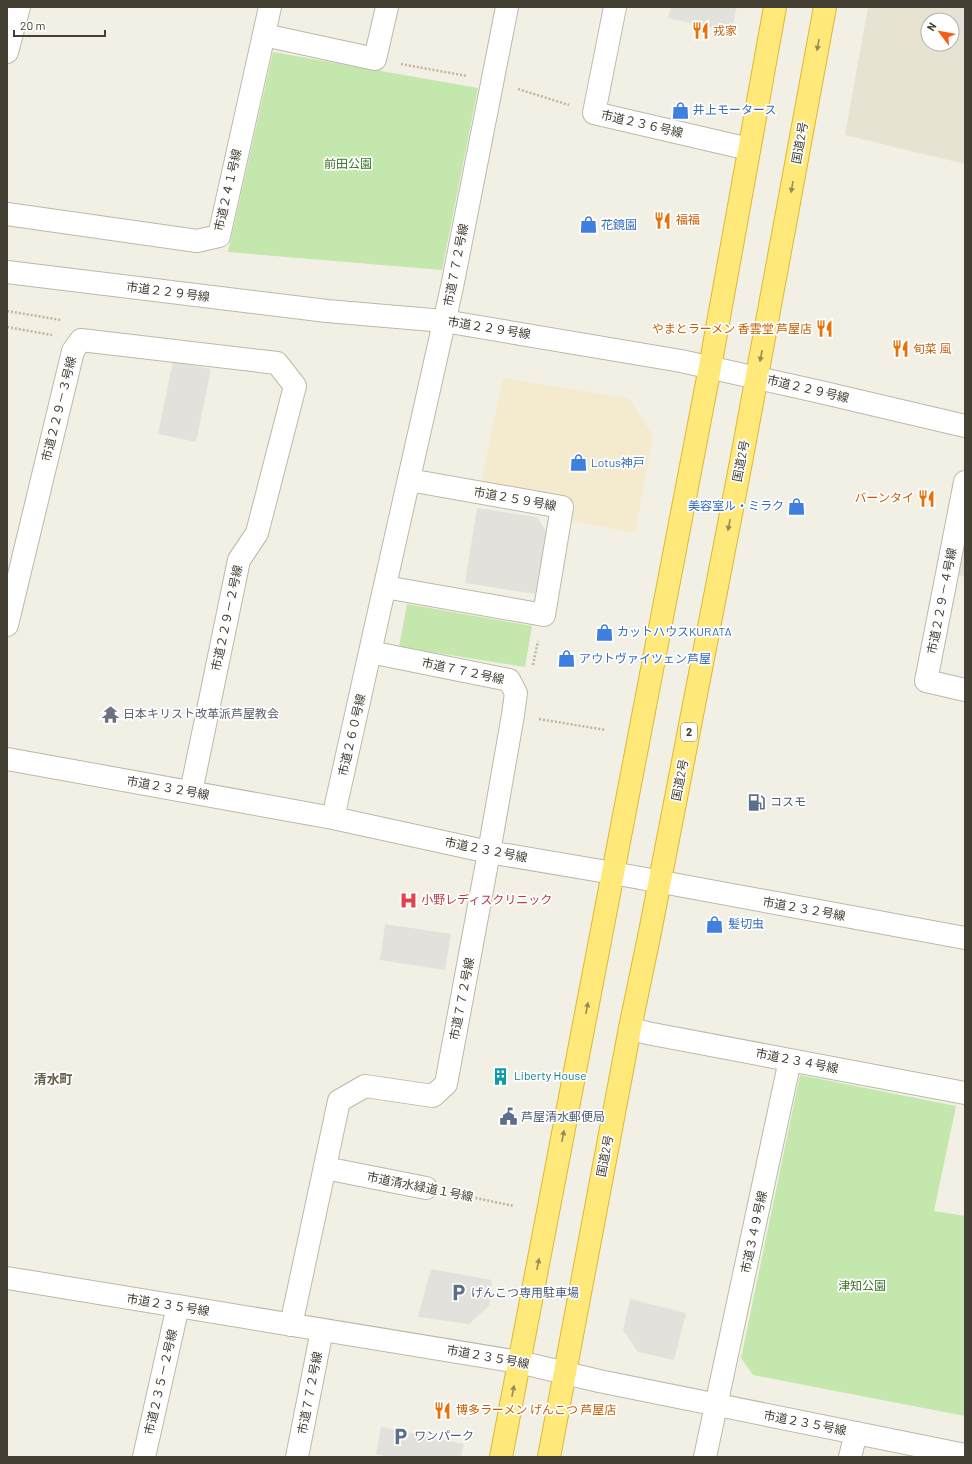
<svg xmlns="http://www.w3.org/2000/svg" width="972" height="1464" viewBox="0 0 972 1464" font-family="Barlow,'Noto Sans JP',sans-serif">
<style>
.residential{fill:#e6e3d2;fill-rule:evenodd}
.commercial{fill:#f4eace}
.green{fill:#c3e7ac}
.parking{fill:#e2e1dc}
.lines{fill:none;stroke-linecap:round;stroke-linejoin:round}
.minor-casing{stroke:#bdb9a7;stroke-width:24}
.tertiary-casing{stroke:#bdb9a7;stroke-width:24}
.trunk-casing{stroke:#dcb933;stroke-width:24}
.path{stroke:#bfb798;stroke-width:2.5;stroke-dasharray:2 2;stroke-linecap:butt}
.minor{stroke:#fff;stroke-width:22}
.tertiary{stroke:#fff;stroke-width:22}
.trunk{stroke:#fee97a;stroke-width:22}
.oneway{fill:#988c54}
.labels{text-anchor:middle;stroke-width:3.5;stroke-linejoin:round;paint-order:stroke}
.shield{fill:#fff;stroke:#7c7971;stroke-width:1}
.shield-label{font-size:11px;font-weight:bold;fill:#444034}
.food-label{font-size:12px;fill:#c56008;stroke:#fff;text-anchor:start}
.shop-label{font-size:12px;fill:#366cbe;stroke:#fff;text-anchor:start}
.street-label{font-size:12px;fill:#444034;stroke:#fff}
.park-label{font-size:12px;fill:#397528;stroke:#fff}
.worship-label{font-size:12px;fill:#5b616d;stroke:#fff;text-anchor:start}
.service-label{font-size:12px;fill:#4e5e75;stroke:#fff;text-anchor:start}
.health-label{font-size:12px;fill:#be3a42;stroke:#fff;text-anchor:start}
.culture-label{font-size:12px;fill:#0d838f;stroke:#fff;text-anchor:start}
.neighbourhood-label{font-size:13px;font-weight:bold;fill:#67604b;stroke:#fff}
</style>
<rect width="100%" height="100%" fill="#f2f0e4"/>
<path class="residential" d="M 868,7 L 965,7 L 965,164 L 845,135 ZM 928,20 L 952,20 L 952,44 L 928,44 Z"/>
<path class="commercial" d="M 503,378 L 629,398 L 653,436 L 635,533 L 572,521 L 575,503 L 481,483 Z"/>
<path class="green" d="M 273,52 L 478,88 L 442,270 L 228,252 Z
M 407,604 L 532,626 L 525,667 L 399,647 Z
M 800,1075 L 956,1106 L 934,1211 L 965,1216 L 965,1416 L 753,1375 L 741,1358 Z"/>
<path class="parking" d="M 671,7 L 737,7 L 731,32 L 668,18 Z
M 957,7 L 965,7 L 965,32 L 953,30 Z
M 173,361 L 211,369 L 196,442 L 158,434 Z
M 477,508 L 537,517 L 546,531 L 535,594 L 465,583 Z
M 965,539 L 965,577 L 958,575 Z
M 385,924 L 451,934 L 445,970 L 380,960 Z
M 431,1269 L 492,1280 L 489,1306 L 469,1324 L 418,1317 Z
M 630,1299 L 686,1313 L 674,1360 L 638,1352 L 623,1330 Z
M 381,1427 L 464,1444 L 461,1457 L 388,1457 L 376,1454 Z"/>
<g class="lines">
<defs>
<path id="minor" d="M 615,7 L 594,113 L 749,149
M 264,35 L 375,59 L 387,7
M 7,214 L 197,241 L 219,236 L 270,7
M 965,482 L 926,681 L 965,690
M 385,587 L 544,615 L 562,507 L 409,480
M 7,625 L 73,351 L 81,340 L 277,363 L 295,386 L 257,533 L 239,560 L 191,792
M 7,759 L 333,818 L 489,852 L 613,873 L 965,938
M 333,818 L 370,652
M 630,1028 L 647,1033 L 965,1093
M 325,1168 L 426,1188
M 291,1325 L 339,1101 L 365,1086 L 433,1096 L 446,1084 L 489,852 L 513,715 L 516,693 L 509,680 L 370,652 L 452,287 L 507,7
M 144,1457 L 178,1306
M 297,1457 L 322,1330
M 705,1457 L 790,1060
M 850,1457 L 856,1433"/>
<path id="tertiary" d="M 7,52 L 19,7
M 7,272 L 327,311 L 444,321 L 681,361 L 816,391 L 965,426
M 7,1278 L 519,1362 L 599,1381 L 965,1455"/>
<path id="trunk" d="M 501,1457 L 710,367 L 775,7
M 549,1457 L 630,1028 L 650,932 L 742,457 L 825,7"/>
</defs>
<use href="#minor" class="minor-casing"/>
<use href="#tertiary" class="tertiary-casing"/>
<use href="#trunk" class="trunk-casing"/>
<path class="path" d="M 401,64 L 467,76
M 518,89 L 569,105
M 7,311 L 61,320
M 7,327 L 52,335
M 533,665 L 538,641
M 539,719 L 606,730
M 452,1193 L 514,1206"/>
<use href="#minor" class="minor"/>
<use href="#tertiary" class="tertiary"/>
<use href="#trunk" class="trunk"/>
</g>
<defs><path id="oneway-solid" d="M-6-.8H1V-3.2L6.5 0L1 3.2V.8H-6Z"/></defs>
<g class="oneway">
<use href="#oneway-solid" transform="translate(818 45) rotate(100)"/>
<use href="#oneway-solid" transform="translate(792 187) rotate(100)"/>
<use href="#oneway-solid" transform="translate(761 356) rotate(101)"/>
<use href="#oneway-solid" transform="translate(729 525) rotate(101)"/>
<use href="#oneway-solid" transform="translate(587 1008) rotate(-79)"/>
<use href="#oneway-solid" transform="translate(563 1136) rotate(-79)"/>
<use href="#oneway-solid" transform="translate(538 1264) rotate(-79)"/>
<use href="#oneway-solid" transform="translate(513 1391) rotate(-79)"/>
</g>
<defs>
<symbol id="restaurant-bare" viewBox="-9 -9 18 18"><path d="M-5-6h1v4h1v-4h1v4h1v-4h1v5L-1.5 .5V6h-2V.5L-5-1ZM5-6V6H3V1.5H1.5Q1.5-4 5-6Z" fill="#e8710a" stroke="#fff" stroke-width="2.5" paint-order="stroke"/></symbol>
<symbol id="shop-bare" viewBox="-9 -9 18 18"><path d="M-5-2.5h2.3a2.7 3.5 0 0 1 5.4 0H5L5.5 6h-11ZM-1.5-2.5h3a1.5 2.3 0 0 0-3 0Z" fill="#3f7fe0" stroke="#fff" stroke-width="2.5" paint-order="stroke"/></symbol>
<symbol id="temple-bare" viewBox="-9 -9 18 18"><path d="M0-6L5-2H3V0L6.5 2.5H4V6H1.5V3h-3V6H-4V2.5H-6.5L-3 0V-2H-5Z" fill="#6b7280" stroke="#fff" stroke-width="2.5" paint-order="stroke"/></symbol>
<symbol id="fuel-bare" viewBox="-9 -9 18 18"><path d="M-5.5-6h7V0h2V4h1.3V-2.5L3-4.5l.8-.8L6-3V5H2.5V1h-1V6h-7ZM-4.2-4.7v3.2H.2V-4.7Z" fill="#5c6f8a" stroke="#fff" stroke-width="2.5" paint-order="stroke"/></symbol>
<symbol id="hospital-bare" viewBox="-9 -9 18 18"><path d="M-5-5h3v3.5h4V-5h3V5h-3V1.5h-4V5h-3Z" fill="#e0444e" stroke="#fff" stroke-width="2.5" paint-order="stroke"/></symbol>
<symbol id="building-bare" viewBox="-9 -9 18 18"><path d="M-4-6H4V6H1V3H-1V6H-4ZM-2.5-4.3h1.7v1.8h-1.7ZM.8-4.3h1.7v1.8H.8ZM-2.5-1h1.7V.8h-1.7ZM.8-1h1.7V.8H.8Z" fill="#0f9aa8" stroke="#fff" stroke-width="2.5" paint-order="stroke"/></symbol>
<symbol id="civic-bare" viewBox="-9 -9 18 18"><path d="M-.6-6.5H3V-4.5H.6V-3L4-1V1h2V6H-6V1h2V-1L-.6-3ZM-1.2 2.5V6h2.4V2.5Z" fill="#5c6f8a" stroke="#fff" stroke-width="2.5" paint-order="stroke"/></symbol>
<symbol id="parking-bare" viewBox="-9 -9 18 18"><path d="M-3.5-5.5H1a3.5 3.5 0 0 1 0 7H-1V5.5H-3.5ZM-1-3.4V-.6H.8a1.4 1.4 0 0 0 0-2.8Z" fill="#5c6f8a" stroke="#fff" stroke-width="2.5" paint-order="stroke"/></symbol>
</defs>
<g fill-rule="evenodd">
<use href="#restaurant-bare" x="688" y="18" width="25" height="25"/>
<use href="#shop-bare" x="668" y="98" width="25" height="25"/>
<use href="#restaurant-bare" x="650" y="208" width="25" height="25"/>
<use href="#shop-bare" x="576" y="212" width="25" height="25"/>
<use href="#restaurant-bare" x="812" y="316" width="25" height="25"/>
<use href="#restaurant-bare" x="888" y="336" width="25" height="25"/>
<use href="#shop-bare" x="566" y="450" width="25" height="25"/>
<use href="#restaurant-bare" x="914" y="486" width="25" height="25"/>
<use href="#shop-bare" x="784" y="494" width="25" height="25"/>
<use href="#shop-bare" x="592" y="620" width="25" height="25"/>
<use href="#shop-bare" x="554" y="646" width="25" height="25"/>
<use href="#temple-bare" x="98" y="702" width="25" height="25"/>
<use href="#fuel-bare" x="744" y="790" width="25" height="25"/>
<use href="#hospital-bare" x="396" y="888" width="25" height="25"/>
<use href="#shop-bare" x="702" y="912" width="25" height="25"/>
<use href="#building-bare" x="488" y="1064" width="25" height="25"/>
<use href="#civic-bare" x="496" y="1104" width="25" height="25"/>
<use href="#parking-bare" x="446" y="1280" width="25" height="25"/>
<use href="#restaurant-bare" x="430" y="1398" width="25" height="25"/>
<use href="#parking-bare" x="388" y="1424" width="25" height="25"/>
</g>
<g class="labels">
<rect class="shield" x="681" y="723" width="16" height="18" rx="3"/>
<g class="shield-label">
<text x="689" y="736">2</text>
</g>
<g class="food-label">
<text x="713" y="35">戎家</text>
<text x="676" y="224">福福</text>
<text x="812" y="333" text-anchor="end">やまとラーメン 香雲堂 芦屋店</text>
<text x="913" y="353">旬菜 風</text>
<text x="914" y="502" text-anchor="end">バーンタイ</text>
<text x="456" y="1414">博多ラーメン げんこつ 芦屋店</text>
</g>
<g class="shop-label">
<text x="693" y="114">井上モータース</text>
<text x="601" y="229">花鏡園</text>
<text x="591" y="467">Lotus神戸</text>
<text x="784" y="510" text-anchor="end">美容室ル・ミラク</text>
<text x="617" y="636">カットハウスKURATA</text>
<text x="579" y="663">アウトヴァイツェン芦屋</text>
<text x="728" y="928">髪切虫</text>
</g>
<g class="street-label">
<text transform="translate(642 124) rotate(13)" y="4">市道２３６号線</text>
<text transform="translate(800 143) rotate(-80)" y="4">国道2号</text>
<text transform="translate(228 190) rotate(-77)" y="4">市道２４１号線</text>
<text transform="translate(456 265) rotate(-79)" y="4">市道７７２号線</text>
<text transform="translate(168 292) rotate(7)" y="4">市道２２９号線</text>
<text transform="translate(489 328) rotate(9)" y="4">市道２２９号線</text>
<text transform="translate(808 389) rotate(13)" y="4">市道２２９号線</text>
<text transform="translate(59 409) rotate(-76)" y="4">市道２２９－３号線</text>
<text transform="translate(741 461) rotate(-79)" y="4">国道2号</text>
<text transform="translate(515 499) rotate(10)" y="4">市道２５９号線</text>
<text transform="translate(942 601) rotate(-79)" y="4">市道２２９－４号線</text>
<text transform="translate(227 618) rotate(-78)" y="4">市道２２９－２号線</text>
<text transform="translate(463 671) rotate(12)" y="4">市道７７２号線</text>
<text transform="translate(352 735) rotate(-77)" y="4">市道２６０号線</text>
<text transform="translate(680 780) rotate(-79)" y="4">国道2号</text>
<text transform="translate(168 788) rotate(10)" y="4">市道２３２号線</text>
<text transform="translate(486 850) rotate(11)" y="4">市道２３２号線</text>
<text transform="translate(804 909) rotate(10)" y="4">市道２３２号線</text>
<text transform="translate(462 999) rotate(-79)" y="4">市道７７２号線</text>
<text transform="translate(797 1061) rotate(11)" y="4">市道２３４号線</text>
<text transform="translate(605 1156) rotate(-79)" y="4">国道2号</text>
<text transform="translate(420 1187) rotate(11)" y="4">市道清水緑道１号線</text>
<text transform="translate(754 1232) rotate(-78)" y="4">市道３４９号線</text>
<text transform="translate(168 1305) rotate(9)" y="4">市道２３５号線</text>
<text transform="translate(488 1357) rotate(10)" y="4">市道２３５号線</text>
<text transform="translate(161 1382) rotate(-77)" y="4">市道２３５－２号線</text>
<text transform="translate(310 1393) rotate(-79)" y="4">市道７７２号線</text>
<text transform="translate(805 1423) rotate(11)" y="4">市道２３５号線</text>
</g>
<g class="park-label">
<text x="348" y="168">前田公園</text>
<text x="862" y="1290">津知公園</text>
</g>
<g class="worship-label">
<text x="123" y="718">日本キリスト改革派芦屋教会</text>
</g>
<g class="service-label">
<text x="770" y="806">コスモ</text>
<text x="521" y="1121">芦屋清水郵便局</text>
<text x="471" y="1297">げんこつ専用駐車場</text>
<text x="414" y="1440">ワンパーク</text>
</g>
<g class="health-label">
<text x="421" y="904">小野レディスクリニック</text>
</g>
<g class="culture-label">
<text x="514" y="1080">Liberty House</text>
</g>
<g class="neighbourhood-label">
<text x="53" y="1084">清水町</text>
</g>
</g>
<rect width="972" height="1464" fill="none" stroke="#444034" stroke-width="16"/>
<g transform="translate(940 32) rotate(302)"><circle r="19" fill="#ffffff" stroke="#b4b3ae"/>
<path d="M0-3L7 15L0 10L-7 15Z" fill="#f95b14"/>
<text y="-6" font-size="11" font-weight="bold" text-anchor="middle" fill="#444034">N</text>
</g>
<path d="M14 30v6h91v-6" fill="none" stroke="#444034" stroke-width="2"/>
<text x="20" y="30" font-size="12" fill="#444034" stroke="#ffffff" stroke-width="3" paint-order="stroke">20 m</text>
</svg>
